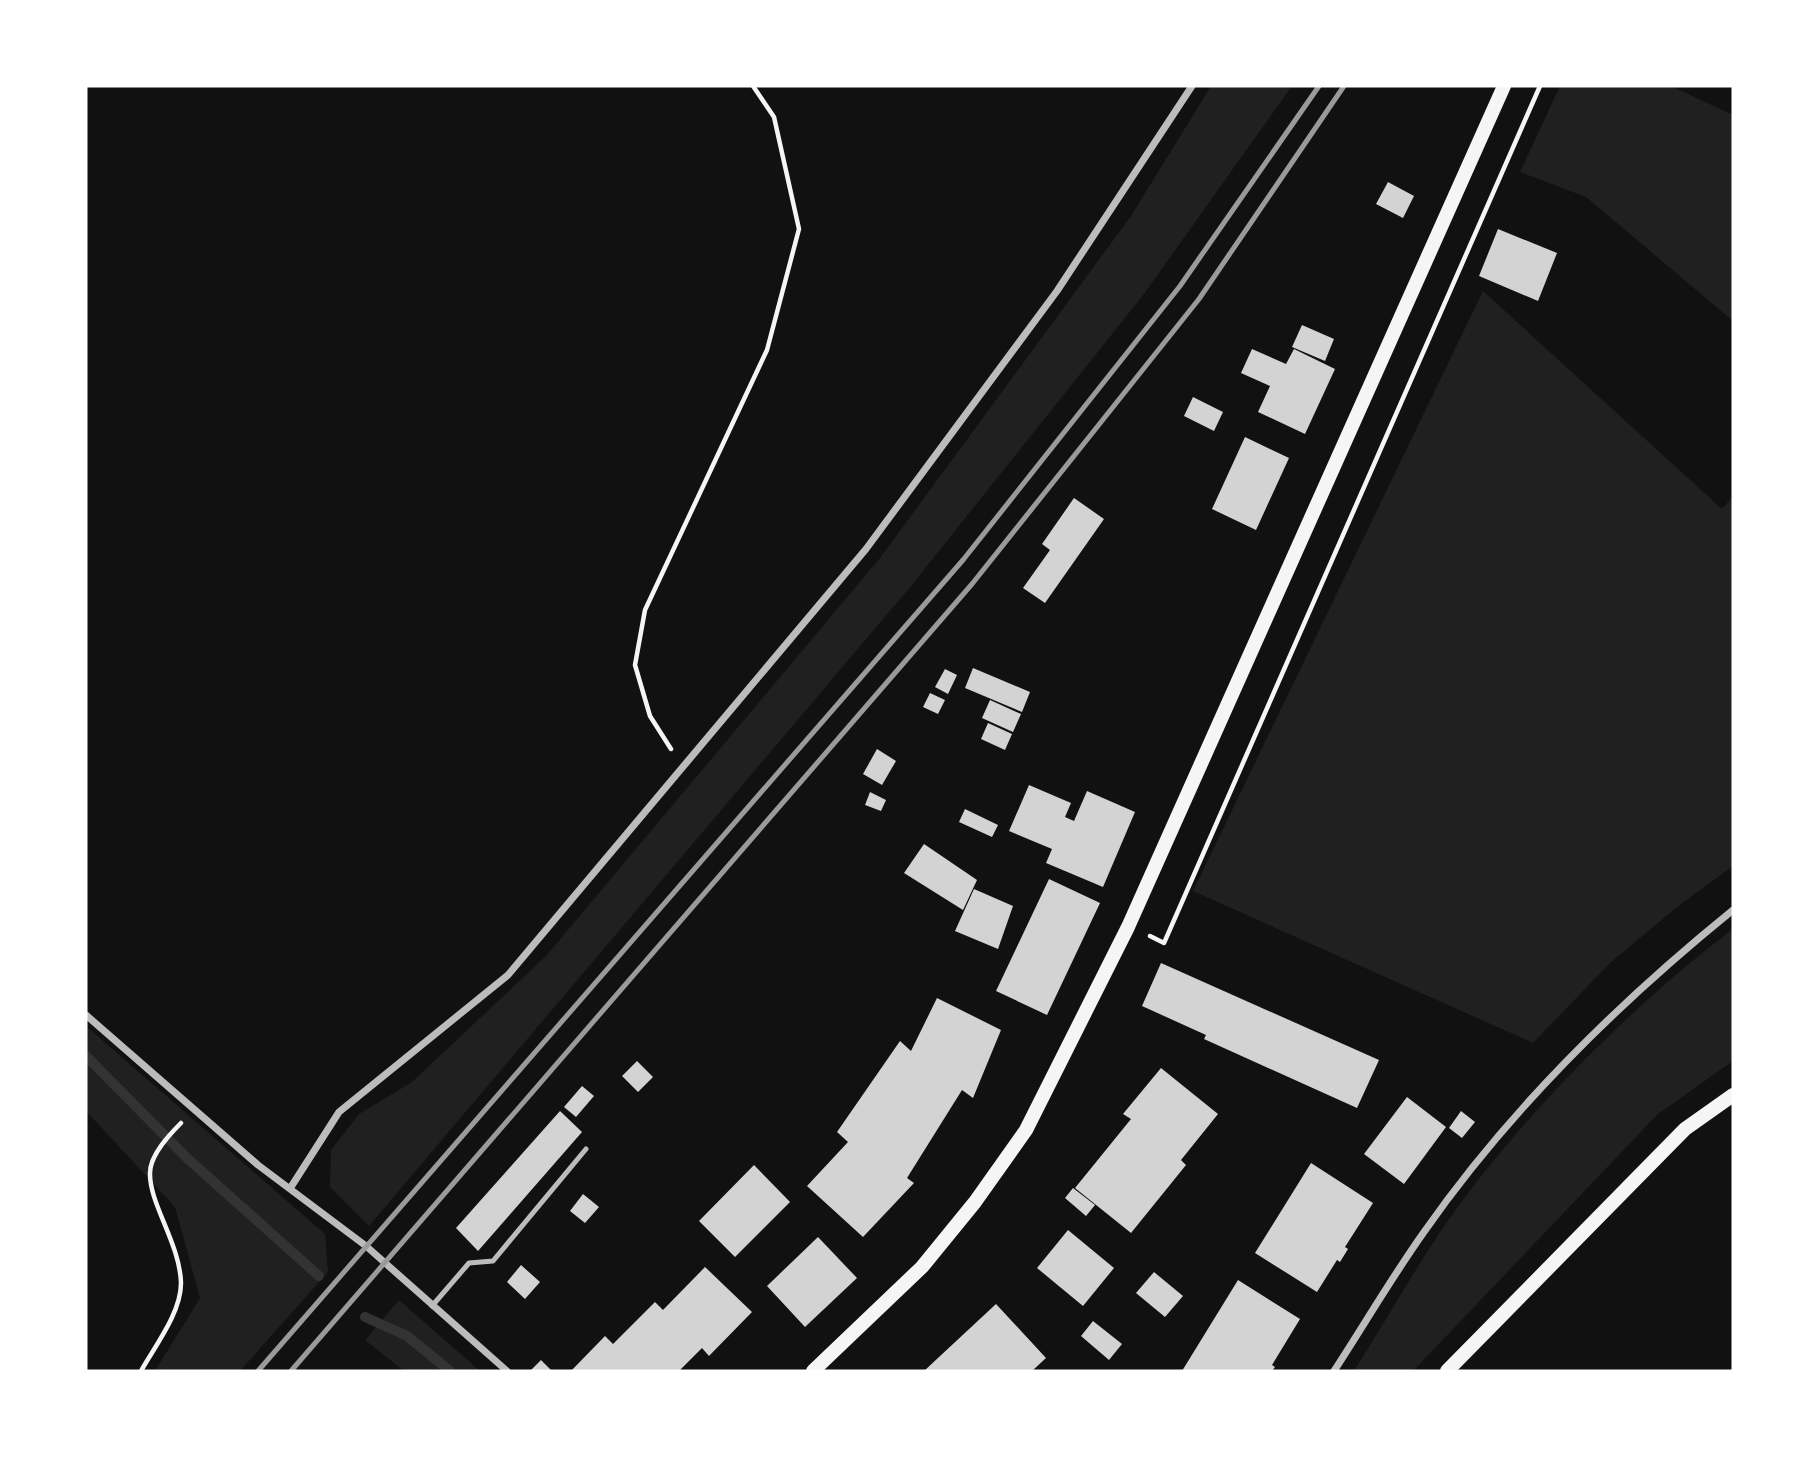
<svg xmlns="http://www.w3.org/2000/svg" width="1819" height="1457" viewBox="0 0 1819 1457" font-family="Overpass,sans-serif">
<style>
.green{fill:#202020}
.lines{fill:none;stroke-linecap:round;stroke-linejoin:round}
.stream{stroke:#333;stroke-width:10}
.building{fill:#d3d3d3}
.path{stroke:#f5f5f5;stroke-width:4.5}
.service{stroke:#bcbcbc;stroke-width:5}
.minor{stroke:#bcbcbc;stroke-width:7}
.secondary{stroke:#f5f5f5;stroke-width:14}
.rail{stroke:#9a9a9a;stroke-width:5}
</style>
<rect width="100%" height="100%" fill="#111"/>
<path class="green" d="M 1211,86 L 1292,86 L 1144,294 L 911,586 L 369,1226 L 330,1187 L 331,1150 L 359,1114 L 412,1082 L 546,956 L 880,558 L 1131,216 Z
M 1560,86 L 1671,86 L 1733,115 L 1733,321 L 1586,197 L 1520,172 Z
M 1483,291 L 1722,509 L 1733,496 L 1733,866 L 1677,907 L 1611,962 L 1533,1043 L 1193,891 Z
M 1733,929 L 1733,1061 L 1658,1114 L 1413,1371 L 1354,1371 C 1385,1322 1414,1270 1447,1222 C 1520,1118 1632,1005 1733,929 Z
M 86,1026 L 325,1234 L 328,1272 L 240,1371 L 155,1371 L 200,1298 L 175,1207 L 86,1111 Z
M 399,1300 L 480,1371 L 404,1371 L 365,1340 Z"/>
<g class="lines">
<path class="stream" d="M 86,1056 L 187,1158 L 319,1276
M 365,1317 L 407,1336 L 450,1371"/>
</g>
<path class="building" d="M 1388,182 L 1414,196 L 1403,218 L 1376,204 Z
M 1498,229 L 1557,253 L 1538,301 L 1479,276 Z
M 1302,325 L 1334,339 L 1325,361 L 1292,347 Z
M 1252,349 L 1286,364 L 1294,349 L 1335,369 L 1305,434 L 1258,412 L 1270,386 L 1241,373 Z
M 1193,397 L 1223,412 L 1214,431 L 1184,416 Z
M 1245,437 L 1289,458 L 1256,530 L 1212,509 Z
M 1074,498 L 1104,519 L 1045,603 L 1023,588 L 1050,550 L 1042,544 Z
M 973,668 L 1030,692 L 1022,712 L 965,688 Z
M 945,669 L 957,675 L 948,694 L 935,687 Z
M 930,693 L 945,700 L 938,714 L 923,707 Z
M 990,700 L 1021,714 L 1013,732 L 982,718 Z
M 988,723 L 1012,734 L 1005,750 L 981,739 Z
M 877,749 L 896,761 L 882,785 L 863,774 Z
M 1029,785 L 1071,803 L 1065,817 L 1074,821 L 1087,791 L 1135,812 L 1103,887 L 1046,863 L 1052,849 L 1009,831 Z
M 870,792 L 886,800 L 881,811 L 865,805 Z
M 965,809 L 998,825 L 992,837 L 959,822 Z
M 924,844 L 977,880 L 963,910 L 904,873 Z
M 1049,879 L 1100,903 L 1047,1015 L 996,991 Z
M 974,889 L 1013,906 L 998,949 L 955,931 Z
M 1161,963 L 1379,1060 L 1357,1108 L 1204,1039 L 1206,1035 L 1142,1006 Z
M 937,998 L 1001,1030 L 973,1098 L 962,1090 L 907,1178 L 914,1183 L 863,1237 L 807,1186 L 848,1142 L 837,1132 L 900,1041 L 911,1051 Z
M 637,1061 L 653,1077 L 638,1092 L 622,1076 Z
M 1161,1068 L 1218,1114 L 1181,1160 L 1186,1165 L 1131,1233 L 1075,1188 L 1131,1119 L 1123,1114 Z
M 582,1086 L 594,1096 L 576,1117 L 564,1107 Z
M 1407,1097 L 1446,1127 L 1404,1184 L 1364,1154 Z
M 560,1111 L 582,1132 L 478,1251 L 456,1228 Z
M 1461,1111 L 1475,1122 L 1462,1138 L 1449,1128 Z
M 1311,1163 L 1373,1203 L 1345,1247 L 1348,1249 L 1340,1262 L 1337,1260 L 1317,1292 L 1255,1253 Z
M 754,1165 L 790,1202 L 735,1257 L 699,1221 Z
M 1073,1188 L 1095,1205 L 1086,1216 L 1065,1198 Z
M 583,1194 L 599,1207 L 585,1223 L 570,1211 Z
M 1068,1230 L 1114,1268 L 1083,1306 L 1037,1268 Z
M 818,1237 L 857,1278 L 805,1327 L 767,1286 Z
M 521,1265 L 540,1282 L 525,1299 L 507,1282 Z
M 705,1267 L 752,1312 L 709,1356 L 702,1348 L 679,1371 L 571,1371 L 605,1336 L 613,1344 L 655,1302 L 663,1310 Z
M 1154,1272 L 1183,1296 L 1165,1317 L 1136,1293 Z
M 1238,1280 L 1300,1319 L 1272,1365 L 1275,1367 L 1272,1371 L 1182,1371 Z
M 996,1304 L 1046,1358 L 1032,1371 L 924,1371 Z
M 1093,1321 L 1122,1344 L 1109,1360 L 1081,1336 Z
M 541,1360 L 552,1371 L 530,1371 Z"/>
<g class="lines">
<path class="path" d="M 671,749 L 650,716 L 635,665 L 645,610 L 767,350 L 799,229 L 774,117 L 753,86
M 1150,936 L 1164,943 L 1540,86
M 141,1371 C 155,1346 181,1313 181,1283 C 180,1244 149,1203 150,1173 C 150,1155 169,1135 181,1123"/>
<path class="service" d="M 432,1306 L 469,1263 L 493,1261 L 586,1149"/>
<path class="minor" d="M 86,1015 L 258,1165 L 366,1246 L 507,1371
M 291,1187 L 339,1112 L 508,975 L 866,549 L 1057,291 L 1192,86
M 1334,1371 C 1364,1325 1392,1277 1424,1232 C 1510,1109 1617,1004 1733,910"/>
<path class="secondary" d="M 813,1371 L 922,1267 L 975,1202 L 1026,1130 L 1128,927 L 1504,86
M 1447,1371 L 1685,1129 L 1733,1095"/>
<path class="rail" d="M 258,1371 L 963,560 L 1180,286 L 1319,86
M 291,1371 L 972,584 L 1199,299 L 1344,86"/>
</g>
<rect width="1819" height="1457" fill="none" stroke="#ffffff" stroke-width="175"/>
</svg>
